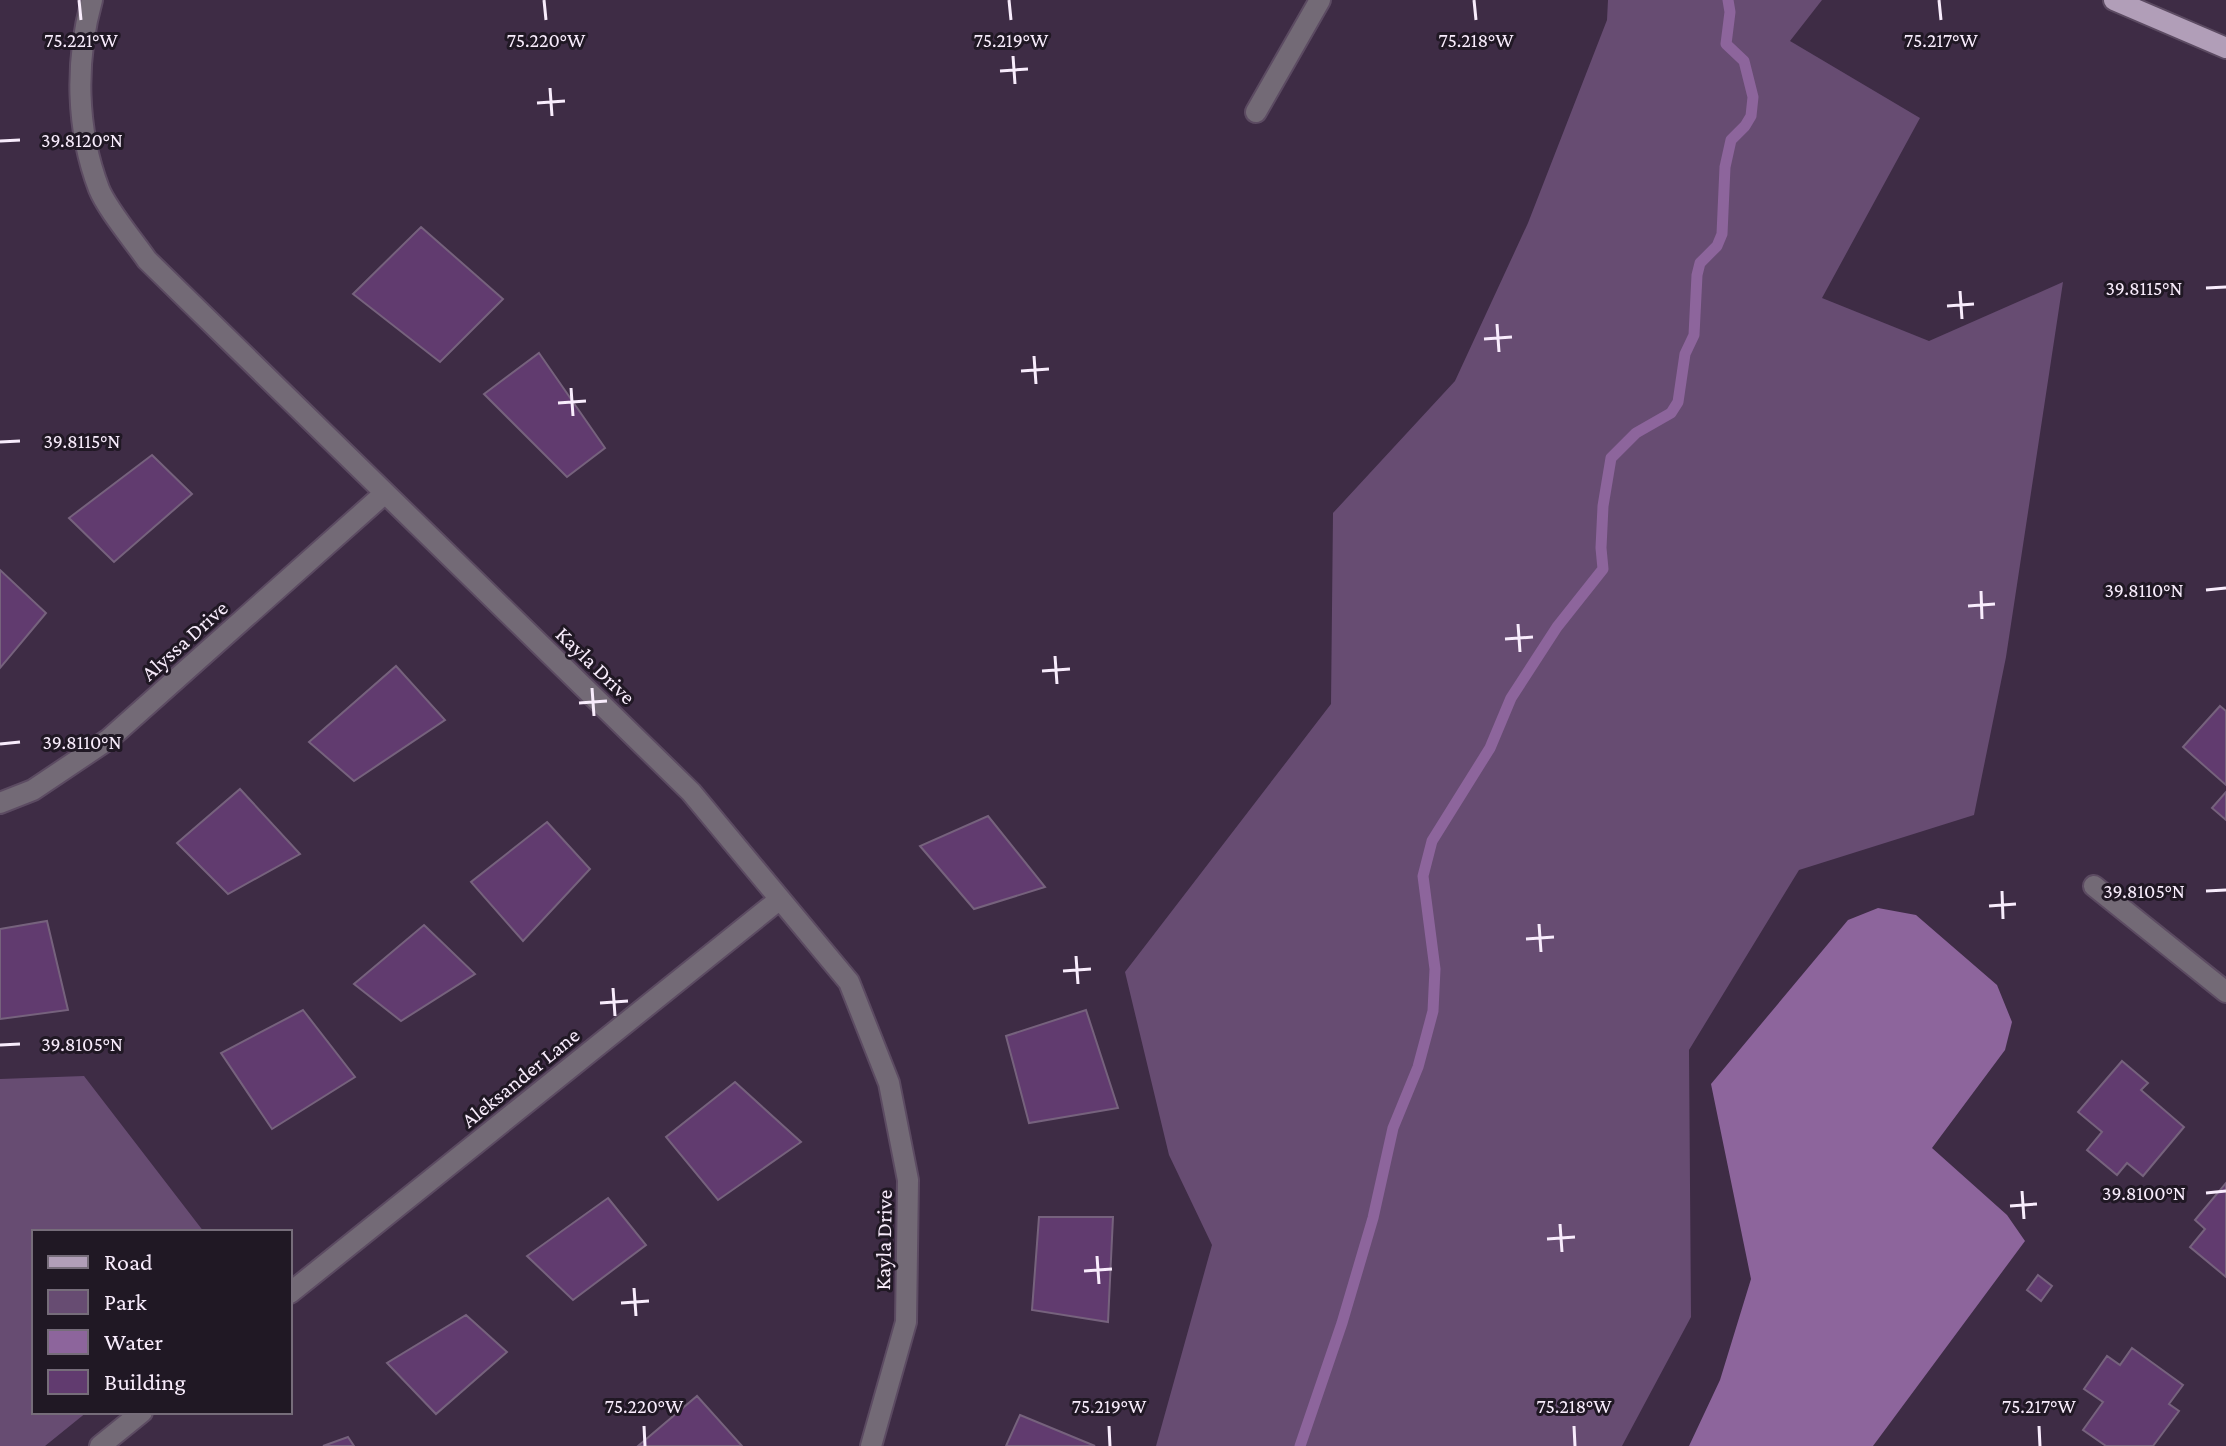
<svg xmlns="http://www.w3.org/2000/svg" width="2226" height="1446" viewBox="0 0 2226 1446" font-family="'Crimson Pro',serif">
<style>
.green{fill:#674c72}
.water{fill:#8d659c}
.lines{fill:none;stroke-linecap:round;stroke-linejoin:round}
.stream{stroke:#8d659c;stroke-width:11}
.building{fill:#613b6f;stroke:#76627d;stroke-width:2}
.minor-casing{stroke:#5c4b62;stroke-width:24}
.major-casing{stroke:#5c4b62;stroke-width:24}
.minor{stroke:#736a76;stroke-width:20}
.major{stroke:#b19eb8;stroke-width:20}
.ticks{fill:none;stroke:#f8ecfc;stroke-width:3}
.labels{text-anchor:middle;stroke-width:6;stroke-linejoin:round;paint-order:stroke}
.street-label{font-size:22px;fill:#f8ecfc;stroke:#201824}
.ticks-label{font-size:20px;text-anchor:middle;fill:#f8ecfc;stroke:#201824;stroke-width:6;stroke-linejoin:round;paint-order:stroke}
</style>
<rect width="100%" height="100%" fill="#3e2c45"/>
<path class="green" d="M 1608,0 L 1822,0 L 1790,41 L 1920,118 L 1822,298 L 1929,341 L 2063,282 L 2006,657 L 1974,815 L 1799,870 L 1689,1050 L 1691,1317 L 1622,1446 L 1156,1446 L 1212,1245 L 1169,1155 L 1125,972 L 1331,704 L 1333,513 L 1455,381 L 1528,223 L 1607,20 Z
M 84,1076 L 204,1232 L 34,1232 L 34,1412 L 87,1412 L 45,1446 L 0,1446 L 0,1079 Z"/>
<path class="water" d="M 1878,908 L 1916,915 L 1997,985 L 2012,1022 L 2005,1050 L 1932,1148 L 2007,1215 L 2025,1241 L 1873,1446 L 1689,1446 L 1720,1380 L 1751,1279 L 1711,1084 L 1848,920 Z"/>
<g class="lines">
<path class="stream" d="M 1300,1446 L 1342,1323 L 1373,1218 L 1393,1128 L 1418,1067 L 1433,1011 L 1435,969 L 1423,876 L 1432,841 L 1490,748 L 1511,698 L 1557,627 L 1603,569 L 1601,548 L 1603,506 L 1611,458 L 1636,433 L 1671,413 L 1678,402 L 1685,354 L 1694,335 L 1697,275 L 1700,263 L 1717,246 L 1722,234 L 1725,167 L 1731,140 L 1745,126 L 1751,116 L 1753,97 L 1744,61 L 1726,44 L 1730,12 L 1728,0"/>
</g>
<path class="building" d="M 421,227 L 503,299 L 440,362 L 353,294 Z
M 539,353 L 605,448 L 567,477 L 484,394 Z
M 152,455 L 192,494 L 114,562 L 69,518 Z
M 0,570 L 46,613 L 0,668 Z
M 396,666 L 445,720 L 354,781 L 309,742 Z
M 2220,706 L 2226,711 L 2226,785 L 2183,747 Z
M 240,789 L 300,854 L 228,894 L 177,843 Z
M 2226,792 L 2226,820 L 2212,808 Z
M 988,816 L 1045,887 L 974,909 L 920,846 Z
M 547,822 L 590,869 L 523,941 L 471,882 Z
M 47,921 L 68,1010 L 0,1019 L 0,929 Z
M 424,925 L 475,974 L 401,1021 L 354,984 Z
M 303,1010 L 355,1077 L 272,1129 L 221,1053 Z
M 1086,1010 L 1118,1108 L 1029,1123 L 1006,1036 Z
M 2122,1061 L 2148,1083 L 2141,1090 L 2184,1127 L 2143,1176 L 2127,1163 L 2117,1175 L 2087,1150 L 2102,1132 L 2078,1112 Z
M 735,1082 L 801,1142 L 718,1200 L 666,1137 Z
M 2226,1183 L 2226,1277 L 2190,1247 L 2205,1229 L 2195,1220 Z
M 608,1198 L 646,1245 L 573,1300 L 527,1256 Z
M 1039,1217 L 1113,1217 L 1108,1322 L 1032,1310 Z
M 2038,1275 L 2052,1286 L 2041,1301 L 2027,1290 Z
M 466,1315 L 507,1352 L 436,1414 L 387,1363 Z
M 2132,1348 L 2183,1385 L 2169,1404 L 2179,1411 L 2153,1446 L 2106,1446 L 2083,1430 L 2103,1402 L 2084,1389 L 2107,1356 L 2120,1365 Z
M 697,1396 L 742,1446 L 638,1446 Z
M 1020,1415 L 1095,1446 L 1006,1446 Z
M 348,1437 L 354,1446 L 323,1446 Z"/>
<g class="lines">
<defs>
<path id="minor" d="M 92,0 C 75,61 76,129 99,189 C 107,209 134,241 147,260 L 691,792 L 849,982 L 889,1083 L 908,1180 L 906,1322 L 871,1446
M 1256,112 L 1320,0
M 0,803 L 33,790 L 109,739 L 385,493
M 2094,886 L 2226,992
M 290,1293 L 780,899
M 100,1446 L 142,1412"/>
<path id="major" d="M 2114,0 L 2226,48"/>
</defs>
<use href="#minor" class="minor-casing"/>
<use href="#major" class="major-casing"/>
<use href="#minor" class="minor"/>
<use href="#major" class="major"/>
</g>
<path class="ticks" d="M 79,0 L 81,20M 544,0 L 546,20M 1009,0 L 1011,20M 1474,0 L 1476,20M 1939,0 L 1941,20M 1013,56 L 1015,84M 1000,71 L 1028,69M 550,88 L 552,116M 537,103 L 565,101M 0,141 L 20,140M 2206,288 L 2226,287M 1960,291 L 1962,319M 1947,306 L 1974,304M 1497,324 L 1499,352M 1484,339 L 1512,337M 1034,356 L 1036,384M 1021,371 L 1049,369M 571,388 L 573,416M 558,403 L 586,401M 0,442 L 20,441M 2206,590 L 2226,588M 1981,591 L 1982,619M 1968,606 L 1995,604M 1518,624 L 1520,652M 1505,639 L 1533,637M 1055,656 L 1057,684M 1042,671 L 1070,669M 592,688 L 594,716M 579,703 L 607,701M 0,744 L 20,742M 2002,891 L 2003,919M 2206,891 L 2226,890M 1989,906 L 2016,904M 1539,924 L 1541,952M 1526,939 L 1554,937M 1076,956 L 1078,984M 1063,971 L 1091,969M 613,988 L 615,1016M 600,1003 L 628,1001M 0,1045 L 20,1044M 2022,1191 L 2024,1219M 2206,1193 L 2226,1191M 2010,1206 L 2037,1204M 1560,1224 L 1562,1252M 1547,1239 L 1575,1237M 1097,1256 L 1099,1284M 1084,1271 L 1112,1269M 634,1288 L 636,1316M 621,1303 L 649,1301M 644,1426 L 645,1446M 1109,1426 L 1110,1446M 1574,1426 L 1575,1446M 2039,1426 L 2040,1446"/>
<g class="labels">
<g class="street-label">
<text transform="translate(184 640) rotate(-42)" y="8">Alyssa Drive</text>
<text transform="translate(596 665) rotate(44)" y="8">Kayla Drive</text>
<text transform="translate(520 1077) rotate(-39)" y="8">Aleksander Lane</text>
<text transform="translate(883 1240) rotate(-89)" y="8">Kayla Drive</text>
</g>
</g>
<g class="ticks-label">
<text x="81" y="47">75.221°W</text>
<text x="546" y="47">75.220°W</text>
<text x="1011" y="47">75.219°W</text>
<text x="1476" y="47">75.218°W</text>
<text x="1941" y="47">75.217°W</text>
<text x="82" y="147">39.8120°N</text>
<text x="2144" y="295">39.8115°N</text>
<text x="82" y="448">39.8115°N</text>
<text x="2144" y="597">39.8110°N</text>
<text x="82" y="749">39.8110°N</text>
<text x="2144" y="898">39.8105°N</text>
<text x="82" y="1051">39.8105°N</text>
<text x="2144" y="1200">39.8100°N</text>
<text x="644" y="1413">75.220°W</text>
<text x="1109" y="1413">75.219°W</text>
<text x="1574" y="1413">75.218°W</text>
<text x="2039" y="1413">75.217°W</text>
</g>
<rect x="32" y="1230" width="260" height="184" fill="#201824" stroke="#766d7a" stroke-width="2"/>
<rect x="48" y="1256" width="40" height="12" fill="#b19eb8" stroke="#766d7a" stroke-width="2"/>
<text x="104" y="1270" font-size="24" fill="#f8ecfc">Road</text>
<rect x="48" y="1290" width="40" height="24" fill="#674c72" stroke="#766d7a" stroke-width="2"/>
<text x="104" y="1310" font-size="24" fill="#f8ecfc">Park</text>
<rect x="48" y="1330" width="40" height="24" fill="#8d659c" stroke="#766d7a" stroke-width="2"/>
<text x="104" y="1350" font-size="24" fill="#f8ecfc">Water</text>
<rect x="48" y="1370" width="40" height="24" fill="#613b6f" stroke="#766d7a" stroke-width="2"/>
<text x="104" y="1390" font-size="24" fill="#f8ecfc">Building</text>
</svg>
